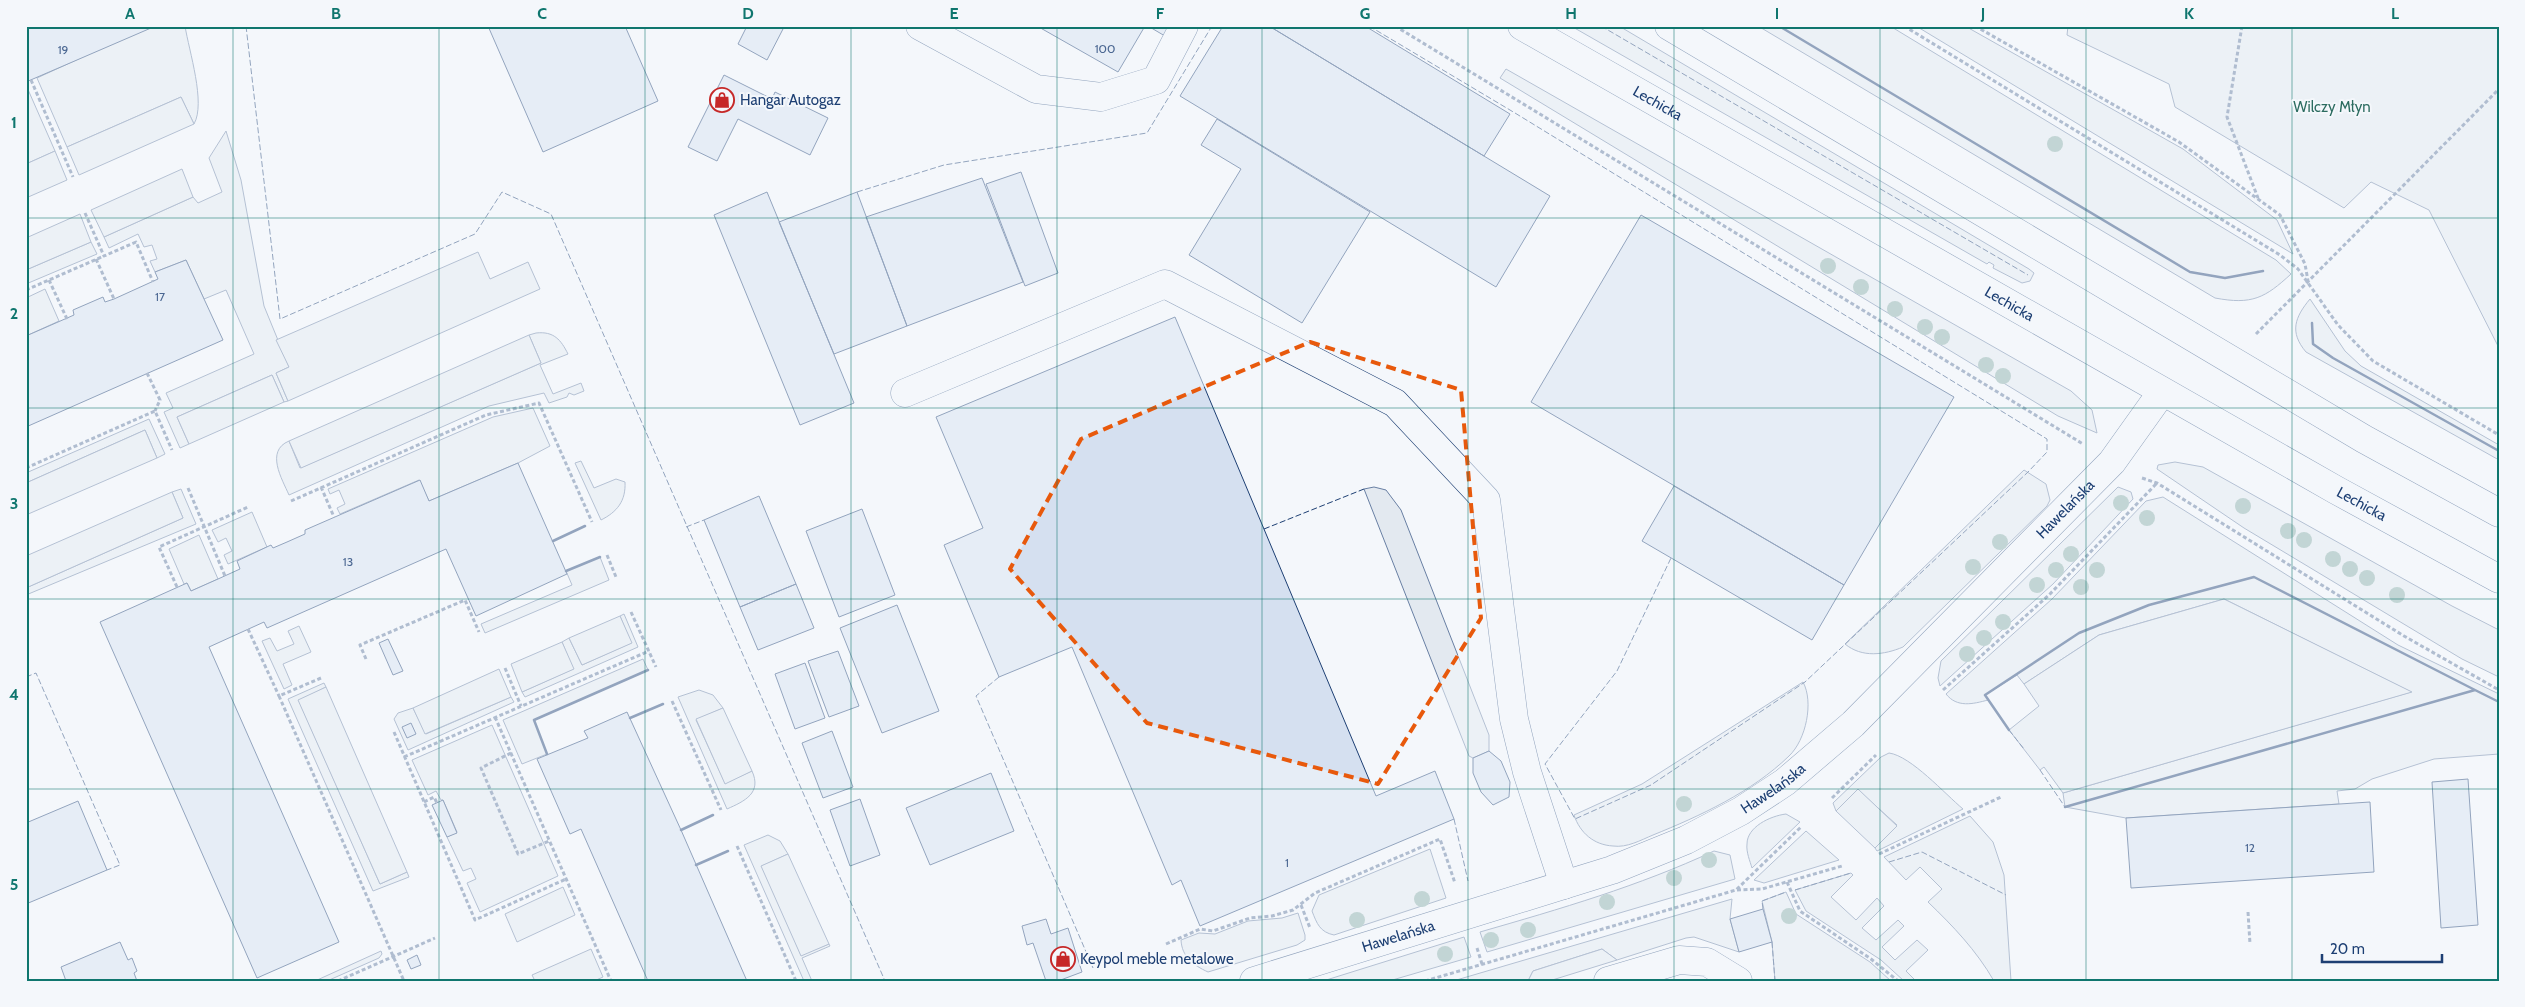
<svg xmlns="http://www.w3.org/2000/svg" width="2525" height="1007" viewBox="0 0 2525 1007" font-family="Cabin,sans-serif">
<style>
.green{fill:#e3e9f0;stroke:#687fa3}
.parking{fill:#e3e8f0;stroke:#687fa3}
.building{fill:#d5e0f0;stroke:#1d3f73}
.lines{fill:none;stroke-linecap:round;stroke-linejoin:round}
.minor-casing{stroke:#1d3f73;stroke-width:29}
.major-casing{stroke:#1d3f73;stroke-width:29}
.path{stroke:#5e769c;stroke-width:3;stroke-dasharray:4 2.5;stroke-linecap:butt}
.minor{stroke:#f4f7fb;stroke-width:28}
.major{stroke:#f4f7fb;stroke-width:28}
.fence{stroke:#1d3f73;stroke-width:1;stroke-dasharray:6 2.5;stroke-linecap:butt}
.wall{stroke:#1d3f73;stroke-width:2.5}
.tree{fill:#86aba6}
.marked{fill:none;stroke:#e8590c;stroke-width:4;stroke-dasharray:10 6;stroke-linejoin:round}
.grid{fill:none;stroke:#0f766e;stroke-width:1;stroke-opacity:0.55}
.labels{text-anchor:middle;stroke-width:4;stroke-linejoin:round;paint-order:stroke}
.number-label{font-size:12px;fill:#4b6792}
.poi-label{font-size:15px;fill:#1d3f73;stroke:#f4f7fb;text-anchor:start}
.street-label{font-size:15px;fill:#1d3f73;stroke:#f4f7fb}
.park-label{font-size:15px;fill:#2c6c60;stroke:#f4f7fb}
.neatline{fill:none;stroke:#0f766e;stroke-width:2}
.grid-label{font-size:16px;text-anchor:middle;font-weight:bold;fill:#0f766e}
</style>
<rect width="100%" height="100%" fill="#f4f7fb"/>
<path class="green" d="M 150,26 L 185,26 C 189,51 206,103 194,124 L 181,97 L 67,147 L 37,78 Z
M 1571,26 L 1619,26 L 2029,269 L 2034,273 L 2030,281 L 2022,283 L 1993,268 L 1994,265 L 1989,262 L 1987,264 Z
M 1758,26 L 1890,26 L 2276,260 L 2291,274 C 2265,298 2252,305 2215,298 Z
M 1916,26 L 1965,26 L 2183,149 L 2277,220 L 2293,254 Z
M 2068,26 L 2499,26 L 2499,348 L 2429,210 L 2371,182 L 2344,208 L 2175,107 L 2169,84 L 2067,35 Z
M 1506,69 L 2071,391 L 2092,410 L 2097,433 L 2058,416 L 1500,78 Z
M 26,85 L 55,151 L 26,164 Z
M 226,131 L 241,180 L 264,306 L 289,367 L 276,373 L 288,401 L 284,402 L 272,375 L 177,417 L 189,444 L 180,448 L 164,412 L 173,408 L 166,393 L 254,354 L 226,290 L 204,299 L 186,260 L 155,272 L 150,261 L 157,259 L 152,245 L 144,247 L 138,234 L 109,248 L 104,237 L 193,197 L 198,203 L 222,192 L 209,158 Z
M 91,242 L 97,254 L 26,284 L 26,270 Z
M 45,289 L 59,321 L 26,336 L 26,298 Z
M 2310,299 L 2345,351 L 2361,366 L 2499,445 L 2499,460 L 2306,352 C 2289,332 2295,317 2310,299 Z
M 536,333 C 554,331 561,340 568,354 L 540,365 L 553,394 L 581,383 L 584,391 L 574,395 L 569,393 L 567,397 L 549,403 L 544,393 L 489,406 L 289,495 C 282,479 265,451 289,441 L 300,468 L 541,363 L 529,335 Z
M 533,408 L 550,446 L 518,463 L 429,501 L 419,480 L 340,514 L 337,508 L 345,504 L 339,490 L 330,494 L 328,489 L 493,417 Z
M 149,419 L 165,454 L 157,458 L 145,430 L 26,483 L 26,473 Z
M 581,461 L 594,488 L 616,479 L 625,482 C 626,501 617,512 601,520 L 575,463 Z
M 2175,462 L 2203,467 L 2452,606 L 2499,630 L 2499,677 L 2462,659 L 2244,528 L 2157,469 L 2158,465 Z
M 2024,470 L 2046,484 L 2050,500 L 2047,506 L 1903,647 C 1884,655 1862,658 1845,644 Z
M 1374,487 L 1386,490 L 1401,510 L 1489,735 L 1489,751 L 1473,758 L 1469,756 L 1364,489 Z
M 2118,487 L 2131,492 L 2133,499 L 2053,584 L 1940,686 L 1938,678 L 1941,661 Z
M 181,489 L 196,524 L 26,595 L 26,588 L 183,518 L 172,492 Z
M 2163,497 L 2398,645 L 2499,694 L 2499,754 L 2434,759 L 2372,779 L 2355,789 L 2337,791 L 2339,804 L 2126,818 L 2065,807 L 2063,793 L 2411,692 L 2224,599 L 2099,635 L 2024,684 L 2017,675 L 1985,695 L 1988,700 C 1973,704 1957,708 1946,694 L 2052,599 L 2146,501 Z
M 252,512 L 267,547 L 228,564 L 224,555 L 232,551 L 226,538 L 218,542 L 212,530 Z
M 199,535 L 218,579 L 191,591 L 187,583 L 184,584 L 169,549 Z
M 600,557 L 609,580 L 485,633 L 481,624 L 572,585 L 566,571 Z
M 624,614 L 638,647 L 525,697 L 522,692 L 573,669 L 562,642 L 569,638 L 582,665 L 631,643 L 620,616 Z
M 299,626 L 311,652 L 283,664 L 292,685 L 284,689 L 262,641 L 270,638 L 277,651 L 294,644 L 288,631 Z
M 643,659 L 648,670 L 534,720 L 547,754 L 522,764 L 503,720 Z
M 1803,682 C 1814,702 1806,740 1789,756 C 1752,792 1700,816 1653,835 C 1641,840 1627,848 1613,846 C 1594,845 1580,833 1574,815 L 1642,784 Z
M 324,683 L 326,687 L 299,701 L 380,884 L 407,872 L 409,877 L 373,891 L 288,699 Z
M 699,690 L 713,695 L 723,708 L 696,720 L 725,783 L 752,771 C 762,793 745,801 727,809 L 678,697 Z
M 511,697 L 514,702 L 408,750 L 394,719 L 398,713 L 413,708 L 426,734 Z
M 492,725 L 558,876 L 480,912 L 467,883 L 476,879 L 471,868 L 463,871 L 447,837 L 457,832 L 443,800 L 441,800 L 436,791 L 428,795 L 412,760 Z
M 1889,753 C 1911,756 1945,794 1963,809 L 1877,851 L 1875,848 L 1897,825 L 1858,790 L 1836,811 L 1833,803 L 1881,757 Z
M 1786,814 L 1800,822 L 1752,868 C 1750,861 1746,852 1747,844 C 1747,827 1770,816 1786,814 Z
M 1970,816 L 1993,842 L 2004,875 L 2011,981 L 1994,981 C 1976,950 1953,926 1928,902 L 1942,889 L 1920,867 L 1906,880 L 1884,857 Z
M 1806,831 L 1839,860 L 1764,883 L 1754,880 Z
M 768,835 L 780,841 L 788,854 L 762,866 L 801,955 L 829,944 L 830,946 L 802,958 L 812,981 L 804,981 L 744,845 Z
M 1430,849 L 1446,898 L 1334,935 C 1320,932 1317,924 1312,911 L 1319,895 Z
M 1714,851 L 1730,855 L 1735,879 L 1487,952 L 1480,932 C 1560,909 1639,886 1714,851 Z
M 1851,873 L 1853,875 L 1831,897 L 1856,920 L 1877,898 L 1884,906 L 1862,928 L 1876,940 L 1898,920 L 1904,926 L 1882,947 L 1895,960 L 1917,940 L 1928,950 L 1906,971 L 1916,981 L 1904,981 L 1881,960 L 1806,911 L 1795,890 Z
M 1786,892 L 1796,914 L 1870,962 L 1891,981 L 1775,981 L 1772,942 L 1762,901 Z
M 1732,899 L 1730,919 L 1739,952 L 1694,937 L 1686,938 L 1617,960 L 1602,949 L 1533,971 L 1528,981 L 1453,981 Z
M 1298,913 L 1305,935 L 1305,940 L 1297,945 L 1208,972 C 1193,965 1182,957 1181,940 L 1199,933 L 1215,934 L 1248,921 L 1282,918 Z
M 1464,937 L 1471,957 L 1389,981 L 1323,981 Z
M 381,951 L 382,954 L 379,958 L 327,981 L 315,981 Z"/>
<path class="parking" d="M 181,97 L 194,124 L 79,175 L 67,147 Z
M 55,151 L 67,180 L 26,198 L 26,164 Z
M 182,169 L 193,197 L 104,237 L 91,210 Z
M 80,214 L 91,242 L 26,270 L 26,238 Z
M 478,252 L 490,279 L 528,262 L 540,289 L 288,401 L 276,373 L 289,367 L 276,340 Z
M 529,335 L 541,363 L 301,468 L 289,441 Z
M 272,375 L 284,402 L 189,444 L 177,417 Z
M 145,430 L 157,458 L 26,515 L 26,483 Z
M 172,492 L 183,518 L 26,588 L 26,556 Z
M 2224,599 L 2412,692 L 2063,793 L 2044,767 L 2040,770 L 2009,730 L 2039,706 L 2024,684 L 2099,635 Z
M 620,616 L 632,643 L 582,665 L 569,638 Z
M 562,642 L 574,669 L 522,692 L 511,664 Z
M 499,669 L 511,697 L 425,734 L 413,708 Z
M 326,687 L 407,872 L 380,884 L 298,700 Z
M 723,708 L 752,771 L 725,784 L 696,719 Z
M 1858,789 L 1897,826 L 1875,848 L 1836,811 Z
M 788,854 L 829,944 L 801,956 L 761,866 Z
M 563,887 L 575,915 L 517,942 L 505,914 Z
M 591,949 L 603,977 L 594,981 L 535,981 L 532,975 Z
M 1602,949 L 1617,960 L 1549,981 L 1528,981 L 1533,971 Z"/>
<path class="building" d="M 26,26 L 150,26 L 151,28 L 26,82 Z
M 488,26 L 625,26 L 658,101 L 543,152 Z
M 747,26 L 777,26 L 783,29 L 767,60 L 738,44 Z
M 1037,26 L 1145,26 L 1118,72 Z
M 1148,26 L 1177,26 L 1170,39 Z
M 1223,26 L 1269,26 L 1550,196 L 1496,287 L 1180,96 Z
M 1269,26 L 1365,26 L 1510,114 L 1484,156 Z
M 724,75 L 772,99 L 775,92 L 828,118 L 810,155 L 738,119 L 717,161 L 688,147 Z
M 1217,119 L 1370,212 L 1302,323 L 1189,255 L 1241,169 L 1201,145 Z
M 1021,172 L 1058,273 L 1025,286 L 986,184 Z
M 982,178 L 1023,282 L 907,326 L 866,217 Z
M 767,192 L 854,403 L 800,425 L 714,215 Z
M 857,192 L 907,326 L 834,354 L 779,222 Z
M 1641,215 L 1954,397 L 1844,585 L 1531,402 Z
M 186,260 L 223,340 L 26,427 L 26,336 L 74,315 L 73,310 L 103,297 L 105,302 L 114,299 L 158,279 L 155,272 Z
M 1175,317 L 1376,796 L 1435,771 L 1454,819 L 1200,926 L 1181,880 L 1172,885 L 1072,647 L 999,677 L 944,545 L 983,528 L 936,417 Z
M 518,463 L 567,574 L 476,616 L 446,549 L 267,628 L 264,622 L 209,647 L 339,942 L 257,978 L 100,622 L 187,583 L 191,591 L 218,579 L 240,569 L 237,561 L 271,545 L 273,548 L 287,542 L 305,534 L 305,530 L 420,480 L 429,501 Z
M 1674,486 L 1844,585 L 1812,640 L 1642,541 Z
M 759,496 L 796,584 L 740,607 L 704,520 Z
M 862,509 L 895,595 L 839,617 L 806,531 Z
M 796,584 L 814,628 L 758,650 L 740,607 Z
M 897,605 L 939,711 L 882,733 L 840,628 Z
M 388,639 L 403,671 L 393,675 L 379,643 Z
M 838,651 L 859,706 L 829,717 L 808,661 Z
M 805,663 L 825,718 L 795,729 L 775,674 Z
M 627,712 L 681,830 L 747,981 L 648,981 L 581,829 L 570,834 L 537,759 L 588,738 L 584,731 Z
M 411,723 L 416,734 L 407,738 L 402,727 Z
M 832,731 L 853,787 L 823,798 L 802,743 Z
M 1489,751 L 1501,761 L 1510,782 L 1509,797 L 1493,805 L 1481,792 L 1473,773 L 1473,758 Z
M 991,773 L 1014,831 L 930,865 L 906,808 Z
M 2468,779 L 2478,925 L 2441,928 L 2432,782 Z
M 860,799 L 880,855 L 850,866 L 830,810 Z
M 443,800 L 457,833 L 447,837 L 432,805 Z
M 78,801 L 107,870 L 26,904 L 26,823 Z
M 2370,802 L 2374,872 L 2131,888 L 2126,818 Z
M 1763,909 L 1772,942 L 1739,952 L 1730,919 Z
M 1046,919 L 1051,934 L 1068,928 L 1082,972 L 1058,981 L 1046,981 L 1033,943 L 1027,945 L 1022,926 Z
M 120,942 L 128,960 L 132,958 L 137,971 L 134,973 L 137,981 L 66,981 L 61,967 Z
M 417,955 L 421,965 L 411,969 L 407,960 Z"/>
<g class="lines">
<defs>
<g id="minor">
<path d="M 920,26 L 1036,89 L 1101,97 L 1156,80 L 1184,26"/>
<path d="M 905,393 L 1165,284 L 1395,403 L 1486,500 L 1514,719 L 1527,772 L 1564,885"/>
<path id="s1" d="M 1254,981 L 1612,870 L 1686,840 L 1741,811 L 1785,782 L 1853,724 L 2112,462 L 2162,392"/>
<path d="M 1608,981 L 1679,960 L 1707,962 L 1738,981"/>
</g>
<g id="major">
<path id="s2" d="M 1522,26 L 2336,490 L 2499,579"/>
<path d="M 1669,26 L 2364,439 L 2499,513"/>
</g>
</defs>
<use href="#minor" class="minor-casing"/>
<use href="#major" class="major-casing"/>
<path class="path" d="M 1395,26 L 2083,444
M 1904,26 L 2280,255 L 2298,269 L 2338,325 L 2373,361 L 2499,435
M 1975,26 L 2179,142 L 2280,215 L 2305,264 L 2308,281
M 2242,26 L 2227,117 L 2258,198
M 31,80 L 73,177
M 85,213 L 104,256 L 136,242 L 153,282
M 96,259 L 114,299
M 49,280 L 67,319
M 26,290 L 104,256
M 2256,334 L 2499,89
M 147,373 L 160,400 L 155,411
M 26,468 L 155,411 L 172,450
M 2142,478 L 2157,483 L 2404,636 L 2499,690
M 321,487 L 334,517
M 188,488 L 225,576
M 291,501 L 486,415 L 539,403 L 592,522
M 607,555 L 616,577
M 177,587 L 159,547 L 248,507
M 631,612 L 656,667
M 248,629 L 279,696
M 366,659 L 360,645 L 465,600 L 479,632
M 505,668 L 521,706
M 321,678 L 279,696 L 404,981
M 1943,690 L 2049,595 L 2157,483
M 672,701 L 721,810
M 495,717 L 611,981
M 394,732 L 475,920 L 566,879
M 511,753 L 481,768 L 518,854 L 549,841
M 404,757 L 649,651
M 1832,798 L 1876,755
M 424,802 L 434,797 L 437,803
M 737,846 L 796,981
M 1879,854 L 2001,797
M 1787,882 L 1800,911 L 1871,959 L 1898,981
M 1737,890 L 1762,889 L 1842,866
M 1301,905 L 1310,928
M 2248,912 L 2250,944
M 1166,944 L 1200,929 L 1213,931 L 1250,918 L 1272,916 L 1293,910 L 1315,893 L 1440,839 L 1455,883
M 1477,948 L 1482,964
M 338,981 L 435,938
M 1425,981 L 1736,890 L 1802,826"/>
<use href="#minor" class="minor"/>
<use href="#major" class="major"/>
<path class="fence" d="M 246,26 L 280,319 L 475,234 L 502,192 L 551,214 L 885,981
M 1369,26 L 1515,113 L 2047,439 L 2047,452 L 2028,472 L 1805,682 L 1651,785 L 1575,819 L 1545,764 L 1617,671 L 1671,558
M 1601,26 L 2028,275
M 857,192 L 944,165 L 1147,133 L 1212,26
M 686,527 L 704,520
M 1264,529 L 1364,489
M 26,677 L 36,673 L 120,865 L 107,870
M 999,677 L 976,696 L 1093,968
M 2009,730 L 2024,749
M 2040,770 L 2065,807
M 1454,819 L 1468,881
M 1889,862 L 1922,852 L 2006,895
M 1795,890 L 1851,873
M 1763,909 L 1762,901 L 1786,892
M 1772,942 L 1775,981"/>
<path class="wall" d="M 1779,26 L 2190,272 L 2225,278 L 2263,271
M 2312,323 L 2313,344 L 2333,358 L 2499,451
M 553,541 L 585,526
M 566,571 L 600,557
M 2475,690 L 2499,702
M 630,718 L 663,704
M 2009,730 L 1985,695 L 2079,633 L 2149,605 L 2254,577 L 2475,690 L 2065,807
M 547,754 L 534,720 L 648,670
M 681,830 L 713,815
M 696,865 L 728,851"/>
</g>
<g class="tree">
<circle cx="2055" cy="144" r="8"/>
<circle cx="1828" cy="266" r="8"/>
<circle cx="1861" cy="287" r="8"/>
<circle cx="1895" cy="309" r="8"/>
<circle cx="1925" cy="327" r="8"/>
<circle cx="1942" cy="337" r="8"/>
<circle cx="1986" cy="365" r="8"/>
<circle cx="2003" cy="376" r="8"/>
<circle cx="2121" cy="503" r="8"/>
<circle cx="2243" cy="506" r="8"/>
<circle cx="2147" cy="518" r="8"/>
<circle cx="2288" cy="531" r="8"/>
<circle cx="2304" cy="540" r="8"/>
<circle cx="2000" cy="542" r="8"/>
<circle cx="2071" cy="554" r="8"/>
<circle cx="2333" cy="559" r="8"/>
<circle cx="1973" cy="567" r="8"/>
<circle cx="2350" cy="569" r="8"/>
<circle cx="2056" cy="570" r="8"/>
<circle cx="2097" cy="570" r="8"/>
<circle cx="2367" cy="578" r="8"/>
<circle cx="2037" cy="585" r="8"/>
<circle cx="2081" cy="587" r="8"/>
<circle cx="2397" cy="595" r="8"/>
<circle cx="2003" cy="622" r="8"/>
<circle cx="1984" cy="638" r="8"/>
<circle cx="1967" cy="654" r="8"/>
<circle cx="1684" cy="804" r="8"/>
<circle cx="1709" cy="860" r="8"/>
<circle cx="1674" cy="878" r="8"/>
<circle cx="1422" cy="899" r="8"/>
<circle cx="1607" cy="902" r="8"/>
<circle cx="1789" cy="916" r="8"/>
<circle cx="1357" cy="920" r="8"/>
<circle cx="1528" cy="930" r="8"/>
<circle cx="1491" cy="940" r="8"/>
<circle cx="1445" cy="954" r="8"/>
</g>
<path d="M0 0H2525V1007H0ZM 1310,342 L 1461,390 L 1481,618 L 1378,784 L 1147,723 L 1010,569 L 1081,439 Z" fill="#f4f7fb" fill-opacity=".55" fill-rule="evenodd"/>
<path class="marked" d="M 1310,342 L 1461,390 L 1481,618 L 1378,784 L 1147,723 L 1010,569 L 1081,439 Z"/>
<path class="grid" d="M 233,26 L 233,981M 439,26 L 439,981M 645,26 L 645,981M 851,26 L 851,981M 1057,26 L 1057,981M 1262,26 L 1262,981M 1468,26 L 1468,981M 1674,26 L 1674,981M 1880,26 L 1880,981M 2086,26 L 2086,981M 2292,26 L 2292,981M 26,218 L 2499,218M 26,408 L 2499,408M 26,599 L 2499,599M 26,789 L 2499,789"/>
<defs>
<symbol id="shop-ring" viewBox="-11 -11 22 22"><circle r="9.5" fill="#f4f7fb" stroke="#c62828" stroke-width="1.5"/><path d="M-5-2.5h2.3a2.7 3.5 0 0 1 5.4 0H5L5.5 6h-11ZM-1.5-2.5h3a1.5 2.3 0 0 0-3 0Z" fill="#c62828"/></symbol>
</defs>
<g fill-rule="evenodd">
<use href="#shop-ring" x="708" y="86" width="28" height="28"/>
<use href="#shop-ring" x="1049" y="945" width="28" height="28"/>
</g>
<g class="labels">
<g class="number-label">
<text x="1105" y="53">100</text>
<text x="63" y="54">19</text>
<text x="160" y="301">17</text>
<text x="348" y="566">13</text>
<text x="2250" y="852">12</text>
<text x="1287" y="867">1</text>
</g>
<g class="poi-label">
<text x="740" y="105">Hangar Autogaz</text>
<text x="1080" y="964">Keypol meble metalowe</text>
</g>
<g class="street-label">
<text dy="5" stroke="none"><textPath href="#s2" startOffset="156">Lechicka</textPath></text>
<text dy="5" stroke="none"><textPath href="#s2" startOffset="561">Lechicka</textPath></text>
<text dy="5" stroke="none"><textPath href="#s2" startOffset="966">Lechicka</textPath></text>
<text dy="5" stroke="none"><textPath href="#s1" startOffset="961">Hawelańska</textPath></text>
<text dy="5" stroke="none"><textPath href="#s1" startOffset="556">Hawelańska</textPath></text>
<text dy="5" stroke="none"><textPath href="#s1" startOffset="151">Hawelańska</textPath></text>
</g>
<g class="park-label">
<text x="2332" y="112">Wilczy Młyn</text>
</g>
</g>
<rect width="2525" height="1007" fill="none" stroke="#f4f7fb" stroke-width="55"/>
<path d="M2322 954v8h120v-8" fill="none" stroke="#1d3f73" stroke-width="2.5"/>
<text x="2330" y="954" font-size="15" fill="#1d3f73" stroke="#f4f7fb" stroke-width="4" paint-order="stroke">20 m</text>
<rect x="28" y="28" width="2470" height="952" class="neatline"/>
<g class="grid-label">
<text x="130" y="19">A</text>
<text x="336" y="19">B</text>
<text x="542" y="19">C</text>
<text x="748" y="19">D</text>
<text x="954" y="19">E</text>
<text x="1160" y="19">F</text>
<text x="1365" y="19">G</text>
<text x="1571" y="19">H</text>
<text x="1777" y="19">I</text>
<text x="1983" y="19">J</text>
<text x="2189" y="19">K</text>
<text x="2395" y="19">L</text>
<text x="14" y="128">1</text>
<text x="14" y="319">2</text>
<text x="14" y="509">3</text>
<text x="14" y="700">4</text>
<text x="14" y="890">5</text>
</g>
</svg>
